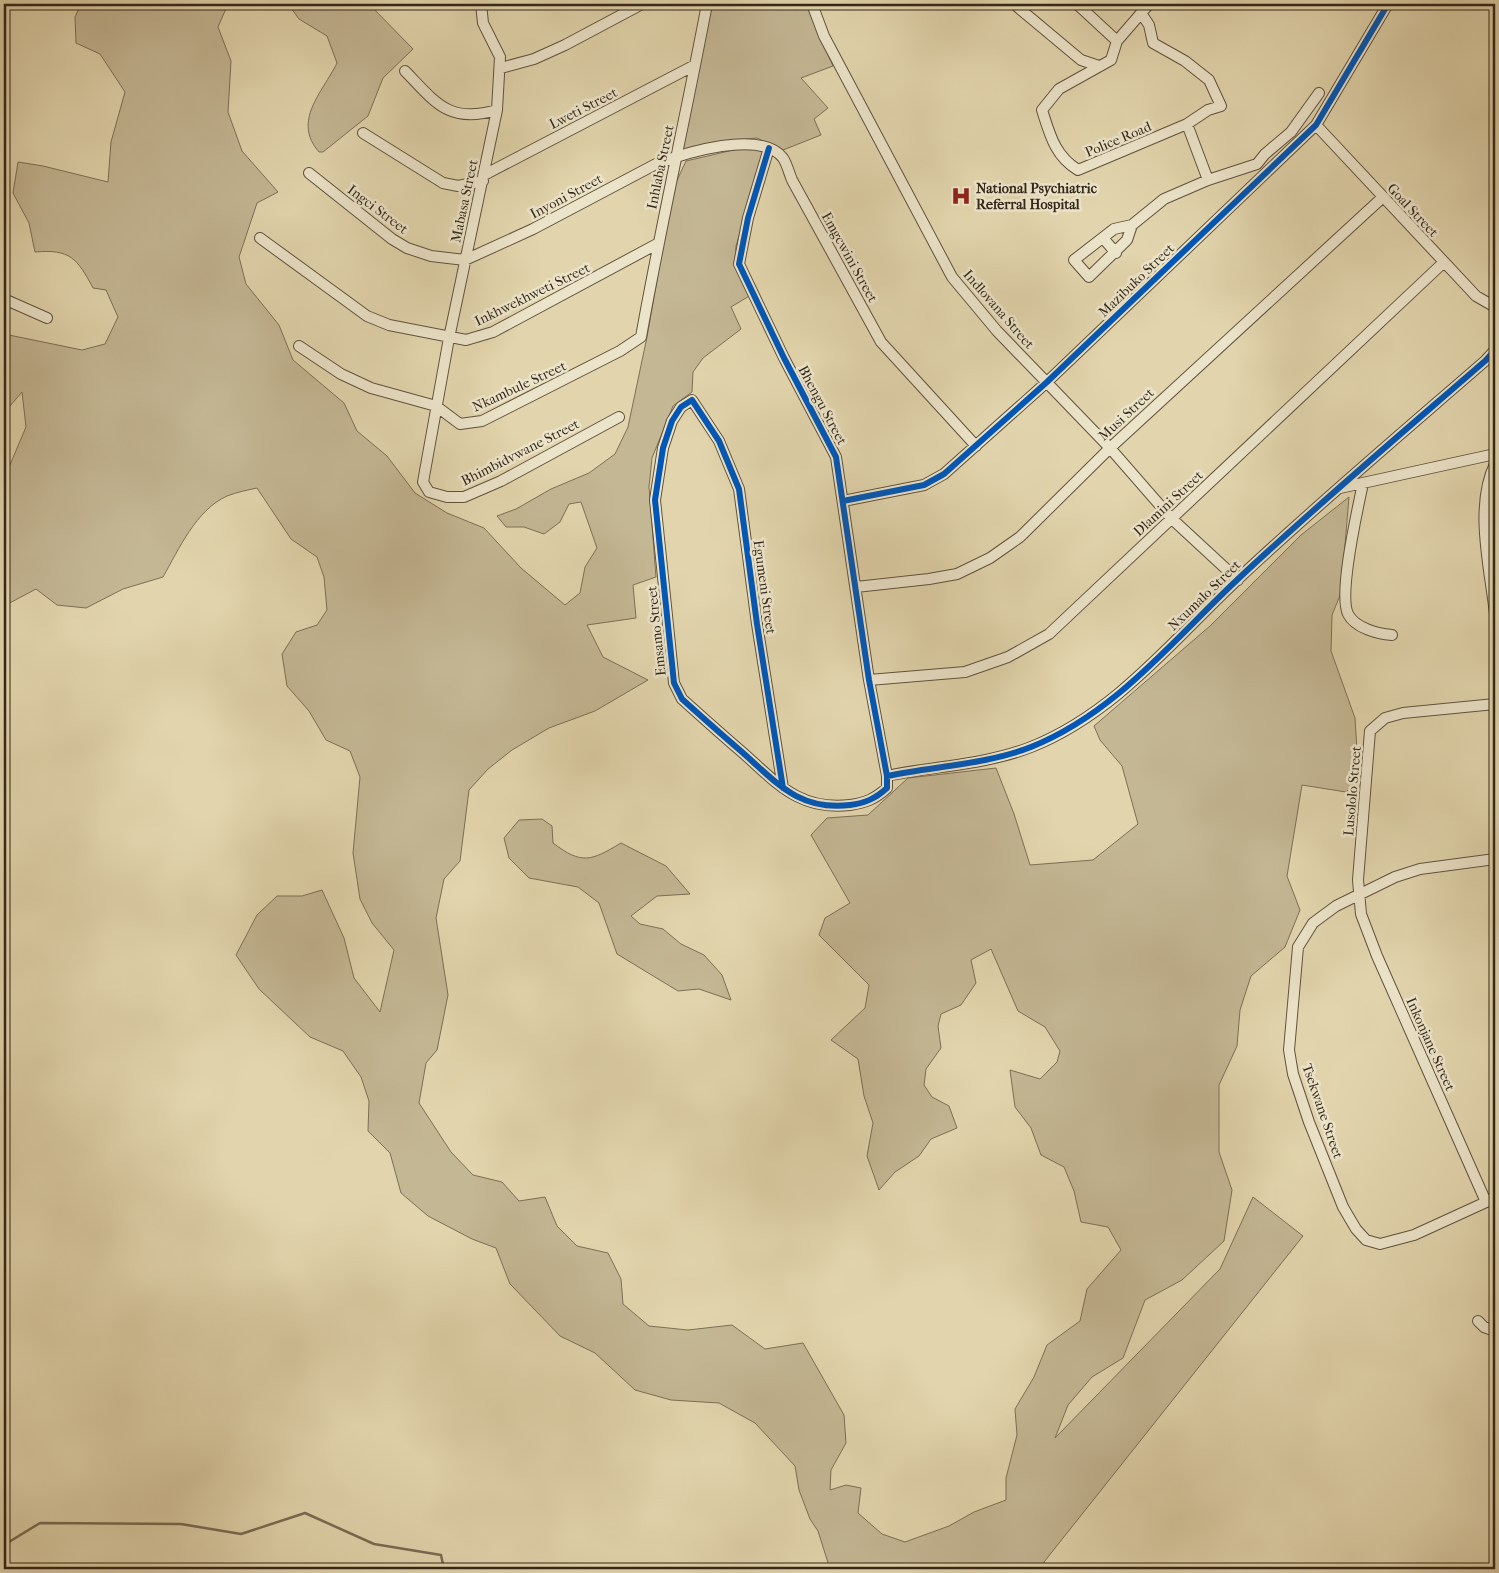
<svg xmlns="http://www.w3.org/2000/svg" width="1499" height="1573" viewBox="0 0 1499 1573" font-family="'IM FELL French Canon',serif">
<style>
.green{fill:#c4b794;stroke:#7c6f56}
.lines{fill:none;stroke-linecap:round;stroke-linejoin:round}
.stream{stroke:#796c54;stroke-width:2.5}
.minor-casing{stroke:#60523e;stroke-width:12}
.minor{stroke:#ece4ca;stroke-width:10}
.cycleway-casing{stroke:#ece4ca;stroke-width:9}
.cycleway{stroke:#0057b8;stroke-width:6}
.labels{text-anchor:middle;stroke-width:5;stroke-linejoin:round;paint-order:stroke}
.street-label{font-size:14px;fill:#342719;stroke:#ece4ca}
.poi-label{font-size:14px;font-weight:bold;fill:#342719;stroke:#ece4ca;text-anchor:start}
</style>
<rect width="100%" height="100%" fill="#e2d5ad"/>
<filter id="stains"><feTurbulence type="fractalNoise" baseFrequency=".004" numOctaves="4"/><feColorMatrix values="0 0 0 0 .2 0 0 0 0 .09 0 0 0 0 .02 0 0 0 .5 -.17"/></filter>
<radialGradient id="worn" r=".72"><stop offset=".6" stop-color="#630" stop-opacity="0"/><stop offset="1" stop-color="#630" stop-opacity=".3"/></radialGradient>
<path class="green" d="M 81,4 L 228,4 L 218,27 L 231,61 L 228,112 L 242,151 L 278,192 L 257,203 L 239,257 L 246,284 L 279,325 L 293,360 L 344,403 L 357,431 L 387,456 L 415,493 L 447,513 L 484,528 L 521,568 L 565,605 L 580,593 L 585,567 L 597,548 L 581,502 L 569,504 L 560,522 L 544,534 L 524,527 L 506,527 L 497,516 L 516,509 L 551,489 L 589,473 L 615,454 L 628,427 L 647,337 L 673,189 L 686,161 L 742,148 L 766,150 L 736,246 L 735,264 L 751,295 L 731,307 L 741,329 L 703,358 L 693,372 L 692,392 L 673,406 L 652,458 L 649,487 L 656,577 L 633,585 L 636,618 L 587,625 L 603,657 L 648,680 L 595,711 L 549,728 L 512,750 L 488,769 L 469,790 L 460,861 L 444,879 L 436,918 L 448,995 L 437,1050 L 426,1063 L 419,1103 L 451,1152 L 473,1175 L 502,1182 L 519,1201 L 545,1197 L 557,1226 L 577,1246 L 608,1253 L 621,1279 L 623,1304 L 649,1326 L 688,1330 L 732,1325 L 765,1349 L 803,1343 L 844,1415 L 846,1443 L 831,1470 L 830,1490 L 846,1485 L 861,1488 L 858,1513 L 882,1534 L 905,1542 L 949,1526 L 974,1512 L 1006,1500 L 1006,1478 L 1017,1435 L 1015,1409 L 1034,1377 L 1047,1345 L 1080,1321 L 1087,1289 L 1121,1250 L 1108,1227 L 1081,1222 L 1074,1191 L 1064,1167 L 1041,1155 L 1031,1128 L 1015,1107 L 1010,1070 L 1040,1079 L 1057,1062 L 1060,1051 L 1045,1027 L 1018,1011 L 991,949 L 971,960 L 976,983 L 961,1005 L 941,1014 L 938,1026 L 941,1048 L 926,1069 L 924,1085 L 932,1097 L 949,1106 L 957,1128 L 931,1139 L 919,1156 L 895,1172 L 879,1190 L 867,1156 L 873,1123 L 864,1096 L 858,1059 L 831,1040 L 865,1008 L 869,985 L 819,935 L 825,918 L 850,903 L 811,835 L 827,818 L 868,815 L 908,778 L 996,768 L 1014,814 L 1030,865 L 1093,860 L 1138,824 L 1122,766 L 1100,740 L 1094,726 L 1210,626 L 1301,535 L 1349,497 L 1341,593 L 1332,615 L 1331,651 L 1355,718 L 1359,781 L 1346,792 L 1302,785 L 1287,876 L 1300,910 L 1285,947 L 1251,976 L 1240,1010 L 1237,1046 L 1219,1085 L 1219,1152 L 1232,1190 L 1224,1241 L 1182,1280 L 1145,1300 L 1123,1358 L 1092,1377 L 1068,1405 L 1055,1438 L 1220,1269 L 1253,1197 L 1303,1236 L 1044,1562 L 1046,1569 L 830,1569 L 818,1531 L 810,1519 L 799,1490 L 795,1466 L 755,1423 L 719,1403 L 671,1400 L 635,1390 L 595,1353 L 560,1336 L 510,1284 L 496,1248 L 472,1239 L 428,1216 L 401,1193 L 390,1153 L 368,1131 L 369,1101 L 361,1077 L 343,1051 L 310,1037 L 259,989 L 236,955 L 257,915 L 277,896 L 302,896 L 322,890 L 344,938 L 354,978 L 380,1012 L 394,950 L 372,923 L 360,899 L 353,853 L 360,777 L 350,751 L 326,740 L 309,711 L 287,686 L 282,654 L 296,632 L 317,625 L 327,610 L 324,577 L 317,557 L 291,539 L 257,488 C 248,490 237,492 227,496 C 196,510 179,549 163,577 L 123,589 L 86,608 L 57,605 L 36,589 L 4,606 L 4,479 L 26,427 L 22,392 L 4,413 L 4,334 L 82,350 L 105,344 L 118,317 L 106,290 L 93,288 C 77,258 70,249 35,252 L 29,223 L 13,193 L 18,162 L 43,166 L 108,182 L 111,142 L 125,92 L 100,54 L 76,43 L 75,17 Z
M 288,4 L 369,4 L 413,49 L 383,78 L 368,116 L 323,152 L 319,152 C 292,121 322,93 337,63 L 327,36 L 299,19 Z
M 708,4 L 806,4 L 833,66 L 801,78 L 828,108 L 814,119 L 821,135 L 783,150 L 757,138 L 726,141 L 681,151 Z
M 542,819 L 552,826 L 553,843 C 582,865 591,861 621,843 L 666,866 L 690,894 L 657,896 L 631,916 L 640,924 L 663,929 L 681,944 L 704,955 L 722,975 L 731,1000 L 699,989 L 678,991 L 617,954 L 599,903 L 578,887 L 529,878 L 509,858 L 504,838 L 519,820 Z"/>
<g class="lines">
<path class="stream" d="M 4,1545 L 40,1523 L 181,1524 L 241,1534 L 305,1513 L 374,1544 L 441,1555 L 444,1569"/>
<defs>
<path id="minor" d="M 481,4 L 483,23 L 500,57 L 497,110 L 449,338 L 423,482 L 429,492 L 447,497 L 464,497 L 501,481 L 619,417
M 812,4 L 824,36 L 952,277 L 997,331 L 1110,448 L 1171,518 L 1238,580
M 1014,4 L 1081,60 L 1099,66
M 1077,4 L 1117,41
M 1141,13 L 1149,25 L 1153,43 L 1185,61 L 1209,80 L 1221,106 L 1208,110 L 1187,124 L 1078,170 C 1055,156 1050,135 1042,110 L 1059,89 L 1111,60 L 1117,41 L 1149,4
M 501,68 L 534,59 L 565,45 L 642,4
M 405,71 C 436,103 449,124 497,110
M 1187,124 L 1208,180
M 1316,125 L 1476,296 L 1495,307
M 363,133 L 443,183 L 458,186 L 483,181
M 769,148 L 748,218 L 739,264 L 784,358 L 836,457 L 869,680 L 887,776 L 887,788 C 875,799 865,803 850,805 C 799,811 777,783 742,752 C 722,735 702,717 682,699 L 674,683 L 655,500 L 663,448 L 672,421 L 681,407 L 692,400 L 719,441 L 739,489 L 757,624 L 783,788
M 309,173 L 392,239 L 407,248 L 431,256 L 465,260 L 533,229 L 656,164 C 685,153 760,129 783,158 C 787,164 789,173 792,180 L 881,342 L 976,446
M 484,175 L 695,65
M 1132,225 L 1127,240 L 1089,277 L 1074,260 L 1114,229 L 1132,225 L 1164,199 L 1208,180 L 1257,164 L 1265,154 L 1291,132 L 1319,93
M 260,238 L 367,316 L 389,325 L 466,340 L 493,332 L 657,244
M 1103,238 L 1116,253
M 4,299 L 47,318
M 299,346 L 341,374 L 371,388 L 436,406 L 460,424 L 482,421 L 620,351 L 641,337 C 661,225 686,115 707,4
M 1495,464 C 1474,507 1490,568 1495,614
M 1363,483 C 1358,508 1338,593 1348,614 C 1355,628 1378,634 1392,635
M 1340,488 L 1495,454
M 843,501 L 924,485 L 944,474 L 1047,382 L 1316,125 L 1388,4
M 856,587 L 929,579 L 957,574 L 990,558 L 1020,537 L 1110,448 L 1383,197
M 869,680 L 965,672 L 1008,657 L 1049,634 L 1443,263
M 887,776 C 934,766 985,765 1031,747 C 1116,713 1173,640 1238,579 C 1318,504 1402,433 1485,361 L 1495,350
M 1495,859 L 1420,869 L 1395,877 L 1336,906 L 1313,923 L 1298,947 L 1289,1050 L 1293,1074 L 1309,1122 L 1343,1207 L 1356,1229 L 1366,1240 L 1380,1244 L 1414,1235 L 1495,1198
M 1486,1202 L 1377,956 L 1361,914 L 1358,880 L 1370,731 L 1385,718 L 1403,713 L 1495,704
M 1478,1321 L 1484,1327 L 1495,1331"/>
</defs>
<use href="#minor" class="minor-casing"/>
<use href="#minor" class="minor"/>
<defs>
<path id="cycleway" d="M 769,148 L 748,218 L 739,264 L 784,358 L 836,457 L 869,680 L 887,776 L 887,788 C 875,799 865,803 850,805 C 799,811 777,783 742,752 C 722,735 702,717 682,699 L 674,683 L 655,500 L 663,448 L 672,421 L 681,407 L 692,400 L 719,441 L 739,489 L 757,624 L 783,788
M 843,501 L 924,485 L 944,474 L 1047,382 L 1316,125 L 1388,4
M 887,776 C 934,766 985,765 1031,747 C 1116,713 1173,640 1238,579 C 1318,504 1402,433 1485,361 L 1495,350"/>
</defs>
<use href="#cycleway" class="cycleway-casing"/>
<use href="#cycleway" class="cycleway"/>
</g>
<defs>
<symbol id="hospital-bare" viewBox="-9 -9 18 18"><path d="M-5-5h3v3.5h4V-5h3V5h-3V1.5h-4V5h-3Z" fill="#8f2418" stroke="#ece4ca" stroke-width="2.5" paint-order="stroke"/></symbol>
</defs>
<g fill-rule="evenodd">
<use href="#hospital-bare" x="947" y="182" width="28" height="28"/>
</g>
<g class="labels">
<g class="street-label">
<text transform="translate(583 108) rotate(-27)" y="5">Lweti Street</text>
<text transform="translate(1118 139) rotate(-23)" y="5">Police Road</text>
<text transform="translate(660 167) rotate(-78)" y="5">Inhlaba Street</text>
<text transform="translate(566 196) rotate(-28)" y="5">Inyoni Street</text>
<text transform="translate(464 201) rotate(-78)" y="5">Mabasa Street</text>
<text transform="translate(378 209) rotate(37)" y="5">Ingci Street</text>
<text transform="translate(1413 210) rotate(47)" y="5">Goal Street</text>
<text transform="translate(850 257) rotate(61)" y="5">Emgcwini Street</text>
<text transform="translate(1136 280) rotate(-44)" y="5">Mazibuko Street</text>
<text transform="translate(532 294) rotate(-26)" y="5">Inkhwekhweti Street</text>
<text transform="translate(999 309) rotate(49)" y="5">Indlovana Street</text>
<text transform="translate(519 386) rotate(-25)" y="5">Nkambule Street</text>
<text transform="translate(823 405) rotate(62)" y="5">Bhengu Street</text>
<text transform="translate(1126 414) rotate(-43)" y="5">Musi Street</text>
<text transform="translate(520 452) rotate(-27)" y="5">Bhimbidvwane Street</text>
<text transform="translate(1168 503) rotate(-43)" y="5">Dlamini Street</text>
<text transform="translate(765 587) rotate(82)" y="5">Egumeni Street</text>
<text transform="translate(1204 595) rotate(-44)" y="5">Nxumalo Street</text>
<text transform="translate(656 631) rotate(-96)" y="5">Emsamo Street</text>
<text transform="translate(1352 791) rotate(-85)" y="5">Lusololo Street</text>
<text transform="translate(1431 1044) rotate(66)" y="5">Inkonjane Street</text>
<text transform="translate(1323 1111) rotate(71)" y="5">Tsekwane Street</text>
</g>
<g class="poi-label">
<text x="976" y="193">National Psychiatric<tspan x="976" dy="16">Referral Hospital</tspan></text>
</g>
</g>
<rect width="1499" height="1573" fill="none" stroke="#e2d5ad" stroke-width="20"/>
<rect x="5" y="5" width="1489" height="1563" fill="none" stroke="#342719" stroke-width="2.5"/>
<rect x="10" y="10" width="1479" height="1553" fill="none" stroke="#342719"/>
<rect width="100%" height="100%" filter="url(#stains)"/>
<rect width="100%" height="100%" fill="url(#worn)"/>
</svg>
